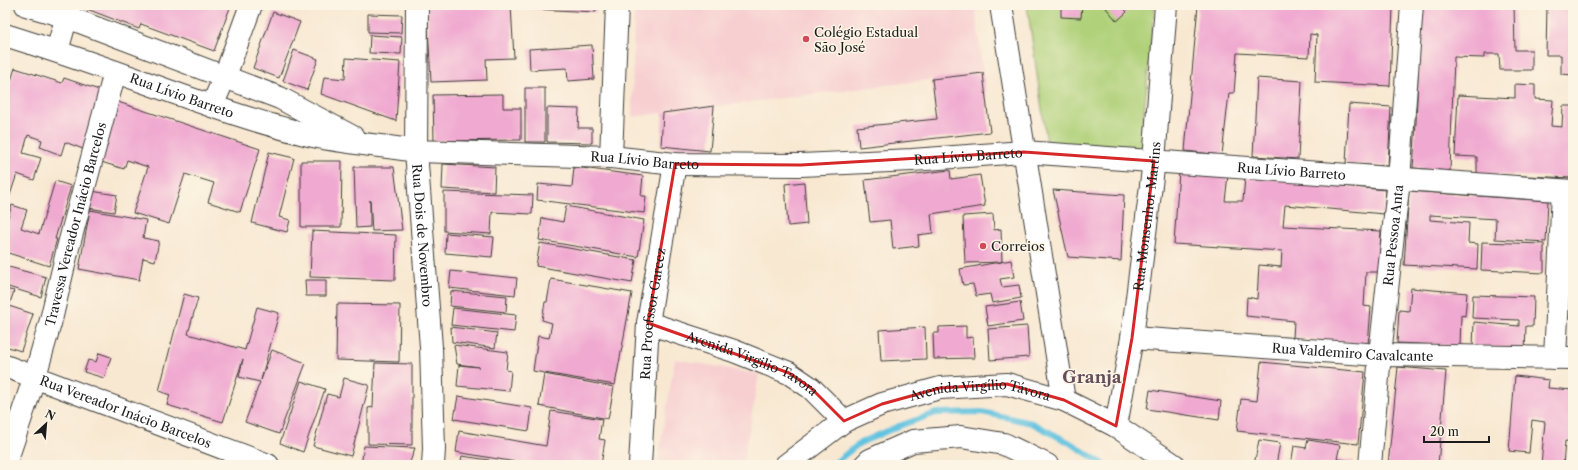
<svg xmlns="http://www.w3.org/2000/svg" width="1578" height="470" viewBox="0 0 1578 470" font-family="'Libre Caslon Text',serif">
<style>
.built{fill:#f7cfd0}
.green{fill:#b0d17a;stroke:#66764b}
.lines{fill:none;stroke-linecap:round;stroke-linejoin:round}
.stream{stroke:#62c3e0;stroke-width:6}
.building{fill:#f0a9d0}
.minor-casing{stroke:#3d3b37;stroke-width:24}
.tertiary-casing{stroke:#3d3b37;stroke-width:24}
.minor{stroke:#fff;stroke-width:22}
.tertiary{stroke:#fff;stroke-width:22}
.marked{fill:none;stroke:#d62828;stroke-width:3;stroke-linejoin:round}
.poi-dot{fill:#d1495b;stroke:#fcf5e5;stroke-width:1.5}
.labels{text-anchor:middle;stroke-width:3;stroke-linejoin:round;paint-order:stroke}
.poi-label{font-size:13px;fill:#1c1c1c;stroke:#fcf5e5;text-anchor:start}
.street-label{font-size:13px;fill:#1c1c1c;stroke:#fcf5e5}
.district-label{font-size:17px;font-weight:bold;fill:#664d5b;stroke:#fcf5e5}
</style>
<rect width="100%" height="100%" fill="#fcf5e5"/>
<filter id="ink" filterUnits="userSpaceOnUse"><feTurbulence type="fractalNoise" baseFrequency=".025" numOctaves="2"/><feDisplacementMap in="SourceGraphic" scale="8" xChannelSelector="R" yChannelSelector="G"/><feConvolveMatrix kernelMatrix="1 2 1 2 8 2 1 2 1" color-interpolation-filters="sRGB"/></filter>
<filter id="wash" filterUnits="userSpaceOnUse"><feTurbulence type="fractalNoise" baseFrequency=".012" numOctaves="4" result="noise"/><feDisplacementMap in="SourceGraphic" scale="16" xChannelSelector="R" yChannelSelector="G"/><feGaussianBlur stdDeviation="0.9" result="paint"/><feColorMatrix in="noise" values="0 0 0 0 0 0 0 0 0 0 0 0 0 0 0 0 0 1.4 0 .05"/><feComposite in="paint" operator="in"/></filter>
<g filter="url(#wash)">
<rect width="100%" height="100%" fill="#f8e8d1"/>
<path class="built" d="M 634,5 L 975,5 L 983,73 L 632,117 Z
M 675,359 L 759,374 L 743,465 L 657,465 Z"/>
<path class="green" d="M 1027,5 L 1155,5 L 1140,150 L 1047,144 Z"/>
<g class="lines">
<path class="stream" d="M 832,465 L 860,443 L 899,426 L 936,413 L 982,412 L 1032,423 L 1072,444 L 1105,465"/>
</g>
<g id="blocks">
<path class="building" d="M 80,5 L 231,5 L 214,51 L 141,24 L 139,29 L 79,6 Z
M 471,5 L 511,5 L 514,58 L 486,59 L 487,80 L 431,82 L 427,7 Z
M 514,5 L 596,5 L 596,12 L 514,8 Z
M 1061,5 L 1082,5 L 1081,18 L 1061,17 Z
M 1110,5 L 1121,5 L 1127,12 L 1117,21 L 1106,8 Z
M 1198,5 L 1393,6 L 1390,86 L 1315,82 L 1317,35 L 1310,34 L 1309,57 L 1237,53 L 1234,93 L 1229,93 L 1222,155 L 1185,151 Z
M 1421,5 L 1514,5 L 1515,50 L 1532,50 L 1532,70 L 1500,70 L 1499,54 L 1484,54 L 1484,58 L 1454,57 L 1450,171 L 1413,168 L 1416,123 Z
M 1547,5 L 1573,5 L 1573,75 L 1561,74 L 1561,55 L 1546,55 Z
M 273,12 L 300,22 L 279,78 L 253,68 Z
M 368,14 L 402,15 L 401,33 L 368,32 Z
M 370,35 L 402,37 L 401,54 L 369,53 Z
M 592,45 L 594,79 L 568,81 L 567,68 L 530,70 L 529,49 Z
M 294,50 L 318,59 L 307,90 L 283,81 Z
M 346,58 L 400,62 L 396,121 L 321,94 L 324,77 L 345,79 Z
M 15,68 L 62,83 L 64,78 L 102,91 L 83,149 L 65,142 L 61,155 L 40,147 L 42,140 L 28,135 L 23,153 L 41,158 L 34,180 L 17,174 L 5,210 L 5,100 Z
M 983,73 L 990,132 L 859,147 L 857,127 L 937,119 L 932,79 Z
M 1257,78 L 1302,81 L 1298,159 L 1253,156 Z
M 1515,84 L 1535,85 L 1535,99 L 1553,100 L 1551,126 L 1562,127 L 1563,106 L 1573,106 L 1573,178 L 1477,174 L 1477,157 L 1455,156 L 1458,95 L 1515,98 Z
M 525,88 L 545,88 L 545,142 L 525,142 Z
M 503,94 L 503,108 L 521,108 L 521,140 L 434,141 L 433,95 Z
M 115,101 L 260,149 L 240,212 L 208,202 L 214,183 L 185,174 L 169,224 L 133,213 L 148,167 L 127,160 L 124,169 L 98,161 Z
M 1349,104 L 1391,107 L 1388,166 L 1346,164 Z
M 714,106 L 710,151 L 661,146 L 663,113 Z
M 547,108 L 579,109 L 578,128 L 592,128 L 592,143 L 547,142 Z
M 269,152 L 294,158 L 279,217 L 290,220 L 287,232 L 252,223 Z
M 301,161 L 342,161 L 341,227 L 301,227 Z
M 443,164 L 495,167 L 494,192 L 442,189 Z
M 354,167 L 394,167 L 402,230 L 372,231 L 370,200 L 370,227 L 356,228 Z
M 574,167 L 643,176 L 641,196 L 646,196 L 644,213 L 537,200 L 538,184 L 572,187 Z
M 950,170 L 951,179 L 980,175 L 985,206 L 931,214 L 933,233 L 918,235 L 919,246 L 893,249 L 890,220 L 870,222 L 865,180 Z
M 1179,171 L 1228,175 L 1225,201 L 1243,201 L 1245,177 L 1386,190 L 1384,214 L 1285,205 L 1283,226 L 1381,231 L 1379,272 L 1366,272 L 1364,306 L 1371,307 L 1368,345 L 1293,338 L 1294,321 L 1246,316 L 1247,297 L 1257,299 L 1259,265 L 1281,267 L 1282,251 L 1174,244 Z
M 55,181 L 71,186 L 55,239 L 57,239 L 49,266 L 5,252 L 5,222 L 6,223 L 12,205 L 27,210 L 21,228 L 39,234 Z
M 804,182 L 807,224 L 788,226 L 785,184 Z
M 1053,190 L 1124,195 L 1121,261 L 1068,257 Z
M 91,191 L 117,195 L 114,212 L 88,208 Z
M 1409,191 L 1548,201 L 1546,242 L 1495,239 L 1496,219 L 1430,215 L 1430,220 L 1469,223 L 1468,243 L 1478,244 L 1477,269 L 1404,265 Z
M 444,192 L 533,195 L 532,214 L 492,212 L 491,234 L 444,231 Z
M 566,206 L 644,220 L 638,257 L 539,240 L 542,218 L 563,222 Z
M 90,210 L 146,220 L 143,238 L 159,241 L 155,261 L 143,258 L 139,280 L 79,269 Z
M 993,214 L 994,230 L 1001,229 L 1002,262 L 965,263 L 963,216 Z
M 312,231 L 396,235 L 395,280 L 310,277 Z
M 446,233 L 494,237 L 492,257 L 445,253 Z
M 1482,242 L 1544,244 L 1544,273 L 1481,270 Z
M 540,243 L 636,260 L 632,283 L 536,266 Z
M 1011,260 L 1014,277 L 1000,279 L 1002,287 L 1019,285 L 1021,298 L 992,303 L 990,294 L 976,296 L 973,284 L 963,285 L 960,269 Z
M 5,266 L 46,277 L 41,297 L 5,286 Z
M 451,271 L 517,278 L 515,295 L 449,288 Z
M 551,279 L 632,293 L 615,385 L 533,371 L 538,336 L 549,338 L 552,323 L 542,320 L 545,302 L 547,302 Z
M 305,280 L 326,280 L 326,296 L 306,296 Z
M 1569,284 L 1573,284 L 1573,328 L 1572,328 Z
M 1411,288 L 1467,293 L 1465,316 L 1461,315 L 1460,346 L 1397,343 L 1399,310 L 1409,311 Z
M 5,289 L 14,291 L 9,306 L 33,314 L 21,351 L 5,346 Z
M 451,291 L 507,296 L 506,312 L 450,306 Z
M 184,294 L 198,298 L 188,334 L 245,350 L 257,307 L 279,313 L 261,380 L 272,350 L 306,363 L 279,434 L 245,422 L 260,382 L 239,377 L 243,359 L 223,422 L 167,405 L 170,395 L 159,391 Z
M 1473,295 L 1534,297 L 1533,326 L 1526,326 L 1525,350 L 1473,346 L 1474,322 L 1519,326 L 1519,320 L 1472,318 Z
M 1020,302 L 1023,321 L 988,326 L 985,307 Z
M 337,304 L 400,305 L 399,362 L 336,360 Z
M 453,308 L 516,315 L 514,332 L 451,325 Z
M 966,326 L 966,338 L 973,337 L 974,358 L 934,359 L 933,333 L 939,333 L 939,327 Z
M 1027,326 L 1029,357 L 990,360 L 988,329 Z
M 451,327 L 497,333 L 495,348 L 452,342 Z
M 925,327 L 926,359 L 881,361 L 879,330 Z
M 454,345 L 508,352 L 506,370 L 511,371 L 509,391 L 457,386 L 459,365 L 479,367 L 457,364 Z
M 99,353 L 111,357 L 104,378 L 84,372 L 88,360 L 96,362 Z
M 1261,362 L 1365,372 L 1358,444 L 1237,431 L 1241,399 L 1257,401 Z
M 375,363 L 412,364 L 412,445 L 368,444 L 368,408 L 373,407 Z
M 1398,367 L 1446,371 L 1438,465 L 1388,465 Z
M 544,374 L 614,387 L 608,419 L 539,406 Z
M 1515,376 L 1549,380 L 1548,388 L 1573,390 L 1573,442 L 1565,441 L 1563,465 L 1541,465 L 1545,422 L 1532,420 L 1529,453 L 1509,451 Z
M 344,378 L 369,385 L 351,456 L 313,446 L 327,394 L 339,397 Z
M 301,381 L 325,389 L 303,452 L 280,443 Z
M 1150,390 L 1221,401 L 1219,420 L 1147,409 Z
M 458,396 L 532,408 L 529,431 L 454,419 Z
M 551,411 L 602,419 L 599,439 L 605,440 L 601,465 L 534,465 L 456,452 L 459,431 L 546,446 Z
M 1259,440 L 1280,443 L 1276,465 L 1254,465 Z
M 1308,440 L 1340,445 L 1337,459 L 1354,461 L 1354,465 L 1291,465 L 1294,446 L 1306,448 Z
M 364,446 L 415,448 L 409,465 L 361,465 Z
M 462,456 L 489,460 L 488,465 L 460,465 Z"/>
</g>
</g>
<g filter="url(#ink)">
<use href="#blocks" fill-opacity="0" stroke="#3d3b37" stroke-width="1"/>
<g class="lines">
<defs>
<g id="minor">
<path id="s1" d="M 417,5 L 416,151 L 611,157 L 675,164 L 801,165 L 912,160 L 1024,152 L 1573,191"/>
<path d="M 57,51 L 70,5"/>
<path d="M 212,106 L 225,76 L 251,5"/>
<path d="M 611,157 L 617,5"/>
<path id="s2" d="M 648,323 L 734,351 L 789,373 L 811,388 L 844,421"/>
<path id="s3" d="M 1132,338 L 1380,355 L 1573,358"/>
<path d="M 1555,358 L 1563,191"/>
<path id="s4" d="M 1116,426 L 1132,338 L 1154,161 L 1166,5"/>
<path id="s5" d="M 5,465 L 35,376 L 51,320 L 68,248 L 115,72"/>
<path id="s6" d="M 640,465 L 648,323 L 675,164"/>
<path d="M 865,465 L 870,460 L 913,441 L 961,437 L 1004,444 L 1047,465"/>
<path id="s7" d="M 1370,465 L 1380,355 L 1399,179 L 1412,5"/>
</g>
<g id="tertiary">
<path d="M 26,5 L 67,17 L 280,98 L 353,137"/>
<path d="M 1001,5 L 1064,400"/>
<path id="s8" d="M 5,35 C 60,52 114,71 169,91 C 214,107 259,123 305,134 C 341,143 379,145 416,151 L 431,347 L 434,449 L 433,465"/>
<path id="s9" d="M 5,366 L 268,465"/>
<path id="s10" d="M 786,465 L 844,421 L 882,404 L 940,388 L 1007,384 L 1064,400 L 1116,426 L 1174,465"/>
</g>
</defs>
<use href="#minor" class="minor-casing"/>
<use href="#tertiary" class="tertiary-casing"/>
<use href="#minor" class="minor"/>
<use href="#tertiary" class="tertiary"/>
</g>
</g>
<path class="marked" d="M 1024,152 L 1154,161 L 1132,338 L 1116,426 L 1064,400 L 1007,384 L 940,388 L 882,404 L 844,421 L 811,388 L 789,373 L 648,323 L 675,164 L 801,165 Z"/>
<g class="poi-dot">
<circle cx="806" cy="39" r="4"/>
<circle cx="983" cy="246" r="4"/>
</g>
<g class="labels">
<g class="poi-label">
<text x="814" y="37">Colégio Estadual<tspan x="814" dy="15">São José</tspan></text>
<text x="991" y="251">Correios</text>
</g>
<g class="street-label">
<text dy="5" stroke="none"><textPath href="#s8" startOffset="187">Rua Lívio Barreto</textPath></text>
<text dy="5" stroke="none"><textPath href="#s1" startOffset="699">Rua Lívio Barreto</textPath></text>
<text dy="5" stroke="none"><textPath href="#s1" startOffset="375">Rua Lívio Barreto</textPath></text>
<text dy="5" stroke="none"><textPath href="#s1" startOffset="1023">Rua Lívio Barreto</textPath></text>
<text dy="5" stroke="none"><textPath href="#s4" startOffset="212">Rua Monsenhor Martins</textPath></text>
<text dy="5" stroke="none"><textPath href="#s5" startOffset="251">Travessa Vereador Inácio Barcelos</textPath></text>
<text dy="5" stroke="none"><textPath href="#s8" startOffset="513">Rua Dois de Novembro</textPath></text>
<text dy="5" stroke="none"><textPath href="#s7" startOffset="231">Rua Pessoa Anta</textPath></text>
<text dy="5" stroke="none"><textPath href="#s6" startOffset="152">Rua Proefssor Garcez</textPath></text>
<text dy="5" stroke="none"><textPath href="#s3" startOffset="221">Rua Valdemiro Cavalcante</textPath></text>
<text dy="5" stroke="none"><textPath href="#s2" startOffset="112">Avenida Virgilio Tavora</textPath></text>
<text dy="5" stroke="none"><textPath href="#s10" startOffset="215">Avenida Virgílio Távora</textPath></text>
<text dy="5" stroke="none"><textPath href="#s9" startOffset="129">Rua Vereador Inácio Barcelos</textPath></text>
</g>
<g class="district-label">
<text x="1092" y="383">Granja</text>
</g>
</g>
<rect width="1578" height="470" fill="none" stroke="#fcf5e5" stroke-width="20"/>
<g transform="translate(46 424) rotate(26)" stroke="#fcf5e5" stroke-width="3" paint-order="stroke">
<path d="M0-3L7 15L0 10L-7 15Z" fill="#1c1c1c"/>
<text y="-6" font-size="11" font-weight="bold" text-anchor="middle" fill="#1c1c1c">N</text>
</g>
<path d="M1424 436v6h65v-6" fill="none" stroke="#1c1c1c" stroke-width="2"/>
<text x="1430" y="436" font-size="12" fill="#1c1c1c" stroke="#fcf5e5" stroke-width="3" paint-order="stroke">20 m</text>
</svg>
